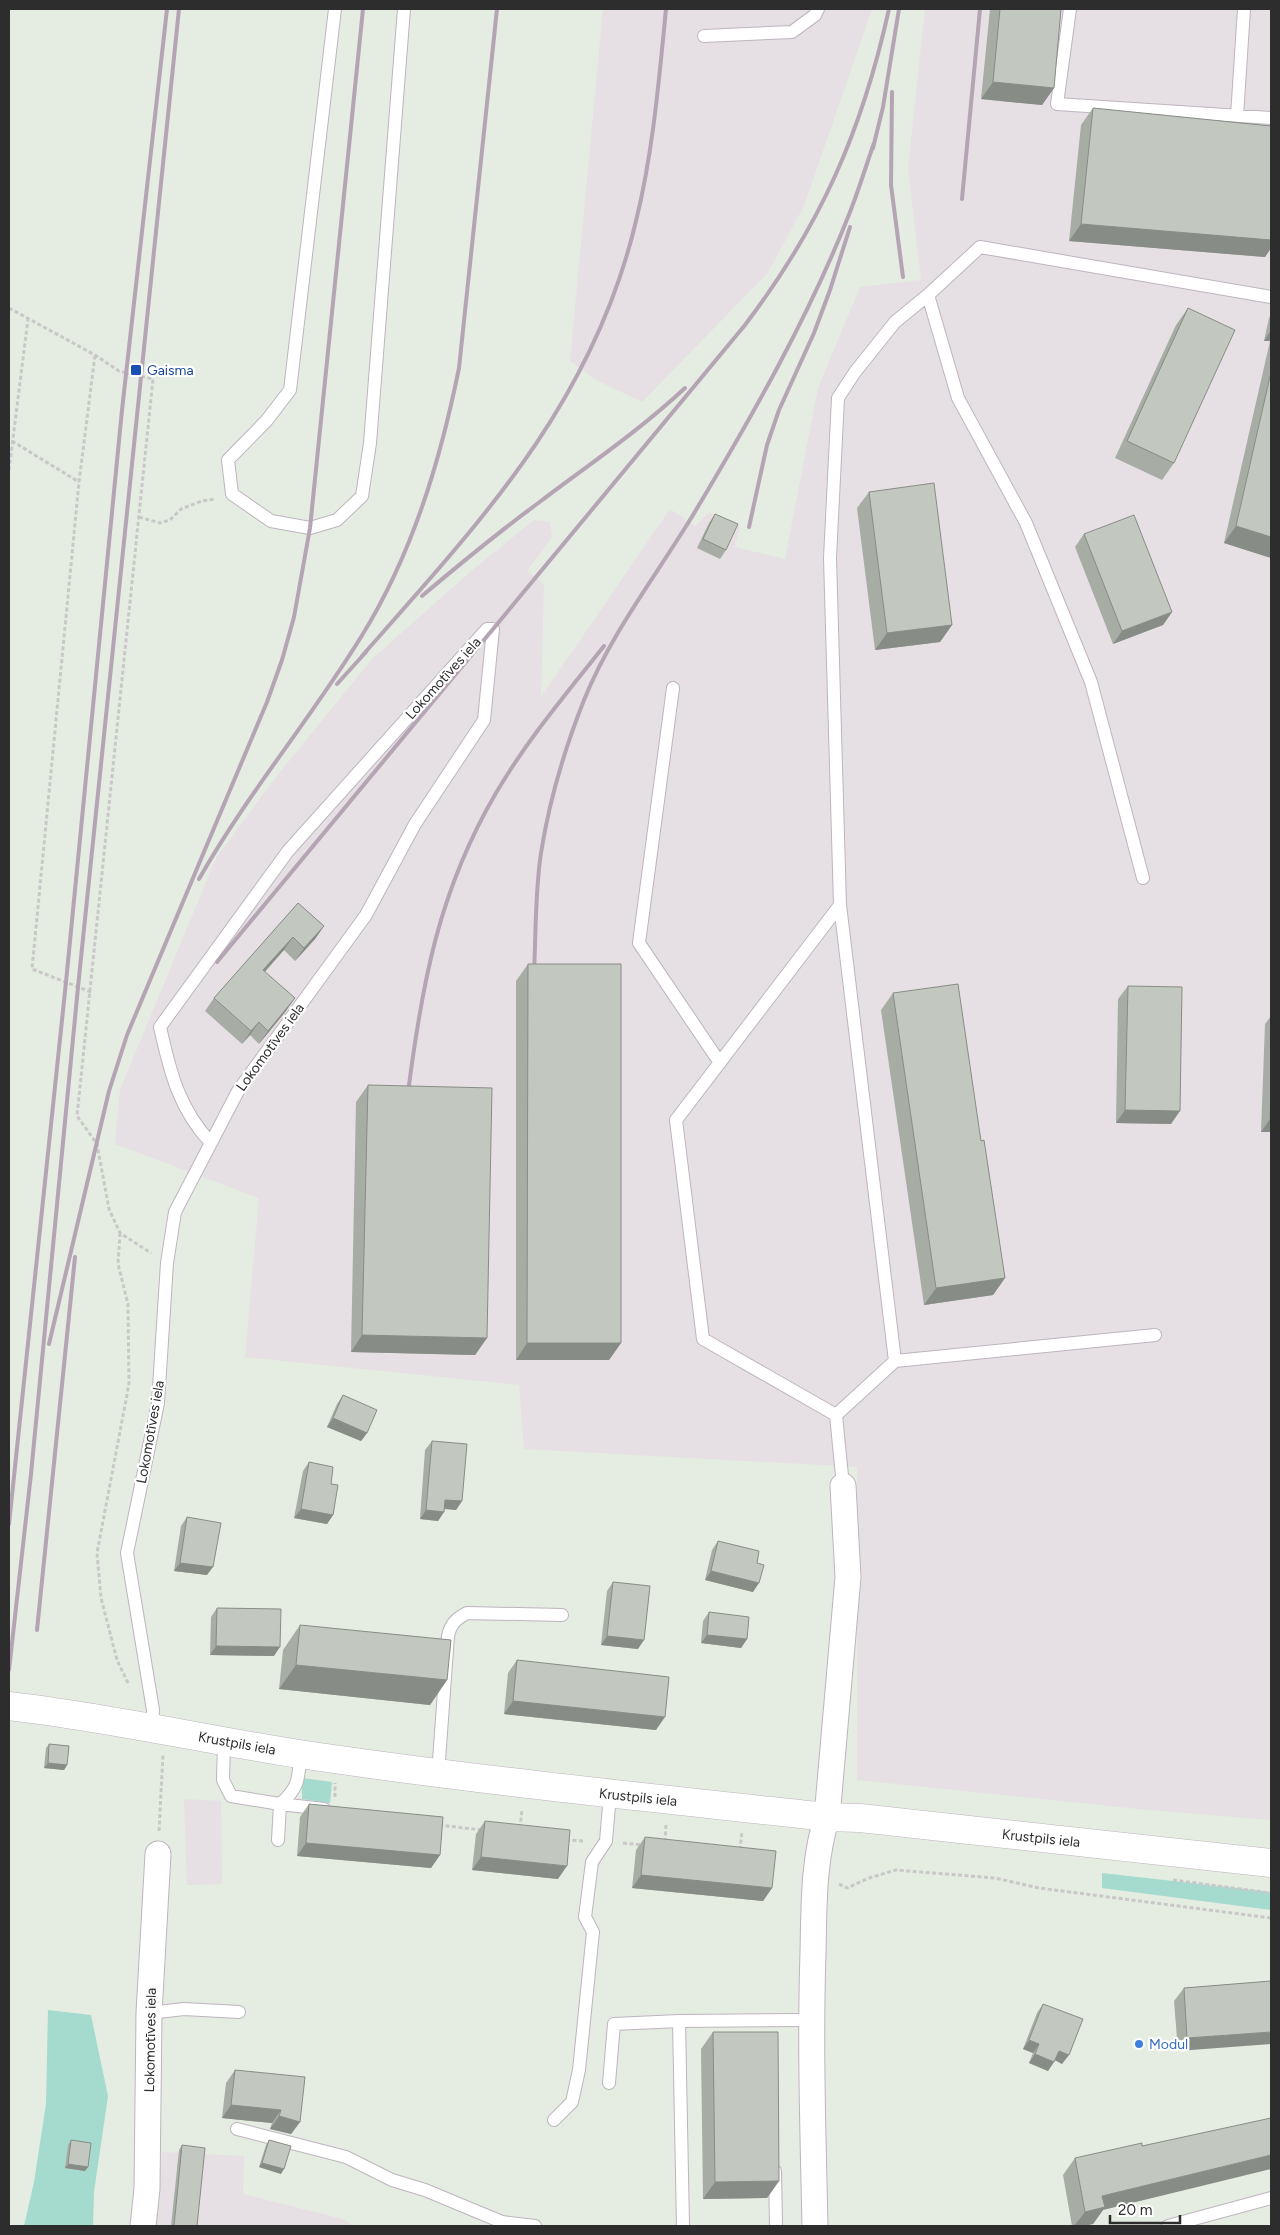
<svg xmlns="http://www.w3.org/2000/svg" width="1280" height="2235" viewBox="0 0 1280 2235" font-family="Figtree,sans-serif">
<style>
.industrial{fill:#e6e0e4}
.green{fill:#a5dbcf}
.lines{fill:none;stroke-linecap:round;stroke-linejoin:round}
.service-casing{stroke:#beb4bf;stroke-width:14}
.minor-casing{stroke:#beb4bf;stroke-width:27}
.tertiary-casing{stroke:#beb4bf;stroke-width:29}
.path{stroke:#c8c8c8;stroke-width:3;stroke-dasharray:4 2.5;stroke-linecap:butt}
.service{stroke:#fff;stroke-width:12}
.minor{stroke:#fff;stroke-width:25}
.tertiary{stroke:#fff;stroke-width:28}
.rail{stroke:#b4a4b4;stroke-width:4}
.wall{fill:#a7aca5}
.shaded-wall{fill:#888c86}
.building{fill:#c2c8c0;stroke:#888c86}
.transit-dot{fill:#1a4fb4;stroke:#fff;stroke-width:2}
.shop-dot{fill:#3f7fe0;stroke:#fff;stroke-width:2}
.labels{text-anchor:middle;stroke-width:4.5;stroke-linejoin:round;paint-order:stroke}
.transit-label{font-size:14px;fill:#164399;stroke:#fff;text-anchor:start}
.street-label{font-size:14px;fill:#2d2d2d;stroke:#fff}
.shop-label{font-size:14px;fill:#366cbe;stroke:#fff;text-anchor:start}
</style>
<rect width="100%" height="100%" fill="#e5ece1"/>
<path class="industrial" d="M 603,9 L 872,9 L 804,206 L 767,274 L 642,402 L 596,380 L 570,361 Z
M 925,9 L 1271,9 L 1271,1820 L 1139,1809 L 857,1780 L 857,1467 L 524,1449 L 519,1385 L 245,1357 L 259,1198 L 115,1144 L 120,1090 L 216,858 L 272,782 L 372,659 L 470,572 L 534,520 L 550,522 L 552,537 L 527,571 L 544,585 L 541,697 L 670,509 L 695,526 L 709,512 L 740,526 L 735,547 L 785,559 L 818,388 L 860,287 L 921,280 L 908,168 Z
M 184,1799 L 221,1801 L 222,1884 L 187,1885 Z
M 162,2152 L 244,2156 L 243,2194 L 343,2219 L 353,2226 L 154,2226 Z"/>
<path class="green" d="M 302,1778 L 332,1782 L 330,1803 L 302,1799 Z
M 1102,1873 L 1271,1892 L 1271,1910 L 1102,1888 Z
M 48,2010 L 91,2015 L 108,2096 L 94,2192 L 93,2226 L 24,2226 L 34,2182 L 46,2104 Z"/>
<g class="lines">
<defs>
<path id="service" d="M 335,9 L 290,390 L 267,420 L 228,460 L 232,494 L 271,521 L 310,528 L 337,520 L 362,496 L 370,443 L 404,9
M 1070,9 L 1057,104 L 1271,118
M 704,36 L 792,32 L 815,15 L 818,9
M 1237,116 L 1244,9
M 673,688 L 639,943 L 720,1063
M 1143,878 L 1091,682 L 1026,523 L 958,398 L 928,295 L 980,247 L 1271,297
M 895,1361 L 1155,1335
M 836,1415 L 703,1339 L 676,1120 L 840,905
M 843,1486 L 836,1415 L 895,1361 L 840,905 L 830,558 L 838,398 L 855,372 L 895,322 L 928,295
M 152,1727 L 153,1710 L 127,1553 L 158,1403 L 167,1263 L 175,1212 L 238,1091 L 366,915 L 415,824 L 484,720 L 493,629 L 487,629 L 288,851 L 160,1027 C 170,1072 179,1109 211,1143
M 224,1742 L 223,1780 L 231,1796 L 280,1804 C 299,1788 299,1778 300,1754
M 438,1774 L 448,1636 C 451,1623 456,1619 467,1613 L 562,1615
M 278,1840 L 280,1804 L 324,1809
M 149,2013 L 184,2009 L 239,2012
M 609,2083 L 614,2024 L 679,2021
M 554,2120 L 572,2102 L 579,2070 L 593,1932 L 585,1917 L 592,1862 L 606,1841 L 610,1794
M 237,2129 L 346,2157 L 392,2180 L 425,2190 L 502,2222 L 535,2226
M 775,2171 L 776,2226
M 683,2226 L 679,2021 L 811,2020
M 1168,2226 L 1271,2198"/>
<path id="minor" d="M 143,2226 L 147,2189 L 149,2013 L 158,1854
M 815,2226 C 813,2135 810,2044 813,1953 C 814,1907 813,1861 827,1817 L 848,1577 L 843,1486"/>
<path id="tertiary" d="M 9,1706 C 106,1717 202,1739 299,1754 C 475,1780 651,1798 827,1817 L 860,1818 L 1271,1863"/>
</defs>
<use href="#service" class="service-casing"/>
<use href="#minor" class="minor-casing"/>
<use href="#tertiary" class="tertiary-casing"/>
<path class="path" d="M 9,308 L 95,355 L 119,371 L 153,379 L 77,1116 L 97,1144 L 109,1209 L 120,1233 L 151,1253
M 12,441 L 79,482
M 9,470 L 28,319
M 139,517 L 160,523 L 170,520 L 181,509 L 202,501 L 216,499
M 91,992 L 32,969 L 79,482 L 95,355
M 120,1233 L 118,1264 L 128,1304 L 129,1384 L 97,1553 L 101,1598 L 117,1660 L 129,1685
M 335,1797 L 335,1783
M 439,1825 L 483,1830
M 520,1828 L 522,1809
M 159,1831 L 163,1755
M 566,1840 L 585,1841
M 665,1842 L 666,1824
M 623,1843 L 642,1845
M 740,1850 L 742,1831
M 1173,1880 L 1271,1893
M 839,1884 L 847,1888 L 869,1878 L 896,1870 L 995,1878 L 1039,1888 L 1271,1918"/>
<use href="#service" class="service"/>
<use href="#minor" class="minor"/>
<use href="#tertiary" class="tertiary"/>
<path class="rail" d="M 892,92 L 891,185 L 903,277
M 873,148 L 883,107 L 899,9
M 962,199 L 980,9
M 749,527 L 767,445 L 779,410 L 814,333 L 830,290 L 850,227
M 422,596 C 461,563 500,531 541,501 C 590,464 640,430 685,388
M 362,656 C 481,521 593,403 636,221 C 653,152 659,80 666,9
M 337,684 L 366,652
M 199,879 C 247,794 310,720 361,637 C 412,555 440,462 459,368 L 497,9
M 217,962 L 745,325 C 821,225 862,131 889,9
M 534,972 C 536,933 535,892 541,853 C 549,802 565,748 584,700 C 611,633 656,576 693,515 C 751,418 809,317 850,212 C 859,189 866,166 874,143
M 408,1093 C 422,983 439,890 496,793 C 527,740 566,694 604,646
M 49,1344 L 109,1091 L 127,1035 L 267,702 L 282,660 L 294,617 L 310,528 L 363,9
M 9,1524 L 66,982 L 122,410 L 167,9
M 37,1630 L 75,1257
M 9,1670 L 31,1474 L 78,987 L 179,9"/>
</g>
<path class="wall" d="M 990,9 L 1061,9 L 1054,88 L 1042,105 L 981,99 Z
M 1093,108 L 1271,126 L 1271,248 L 1265,257 L 1069,241 L 1081,125 Z
M 1188,308 L 1174,463 L 1162,480 L 1115,458 L 1176,325 Z
M 1271,315 L 1271,558 L 1224,543 L 1270,341 L 1264,341 L 1269,318 Z
M 869,492 L 952,625 L 940,642 L 875,650 L 857,508 Z
M 715,514 L 726,550 L 720,559 L 697,548 L 709,523 Z
M 1084,534 L 1172,612 L 1163,625 L 1113,644 L 1075,547 Z
M 298,903 L 324,926 L 315,939 L 295,961 L 284,950 L 265,972 L 286,1011 L 259,1044 L 250,1035 L 242,1044 L 205,1011 L 214,998 Z
M 528,964 L 621,1343 L 609,1360 L 516,1360 L 516,981 Z
M 1128,986 L 1171,1124 L 1116,1123 L 1118,999 Z
M 893,993 L 981,1141 L 1005,1278 L 993,1295 L 924,1305 L 881,1010 Z
M 1271,1016 L 1271,1132 L 1261,1132 L 1265,1024 Z
M 368,1085 L 487,1338 L 475,1355 L 351,1352 L 356,1102 Z
M 343,1395 L 367,1433 L 361,1441 L 327,1427 L 337,1404 Z
M 432,1441 L 462,1501 L 456,1510 L 444,1509 L 444,1512 L 438,1521 L 420,1519 L 425,1450 Z
M 309,1462 L 333,1515 L 327,1524 L 294,1518 L 303,1471 Z
M 187,1517 L 207,1575 L 174,1571 L 181,1526 Z
M 718,1541 L 757,1563 L 753,1592 L 705,1580 L 712,1550 Z
M 613,1582 L 638,1649 L 601,1645 L 607,1591 Z
M 217,1608 L 274,1656 L 210,1655 L 211,1617 Z
M 709,1612 L 747,1639 L 741,1648 L 701,1643 L 703,1621 Z
M 300,1625 L 447,1680 L 430,1705 L 279,1689 L 283,1650 Z
M 517,1660 L 656,1730 L 504,1714 L 508,1673 Z
M 49,1744 L 67,1765 L 64,1770 L 44,1768 L 46,1748 Z
M 309,1804 L 440,1855 L 431,1868 L 297,1856 L 300,1817 Z
M 485,1821 L 558,1879 L 472,1870 L 476,1834 Z
M 645,1837 L 772,1888 L 763,1901 L 632,1888 L 636,1850 Z
M 1271,1981 L 1178,2051 L 1174,2001 L 1184,1988 Z
M 1043,2004 L 1062,2064 L 1055,2060 L 1048,2071 L 1029,2063 L 1033,2053 L 1023,2049 L 1037,2013 Z
M 713,2032 L 779,2181 L 767,2198 L 703,2199 L 701,2049 Z
M 235,2070 L 300,2122 L 291,2134 L 270,2129 L 272,2123 L 222,2118 L 226,2083 Z
M 71,2140 L 88,2167 L 85,2171 L 65,2168 L 68,2145 Z
M 269,2140 L 281,2174 L 259,2167 L 266,2145 Z
M 182,2145 L 197,2226 L 171,2226 L 179,2150 Z
M 1075,2158 L 1103,2210 L 1093,2224 L 1083,2226 L 1072,2226 L 1063,2175 Z"/>
<path class="shaded-wall" d="M 993,82 L 1054,88 L 1042,105 L 981,99 Z
M 1081,224 L 1271,240 L 1271,248 L 1265,257 L 1069,241 Z
M 1271,330 L 1271,339 L 1270,341 L 1264,341 Z
M 1236,526 L 1271,537 L 1271,558 L 1224,543 Z
M 1172,612 L 1163,625 L 1113,644 L 1122,631 Z
M 952,625 L 940,642 L 875,650 L 887,633 Z
M 324,926 L 315,939 L 295,961 L 304,948 Z
M 293,937 L 284,950 L 254,983 L 263,970 Z
M 295,998 L 286,1011 L 259,1044 L 268,1031 Z
M 259,1022 L 250,1035 L 242,1044 L 251,1031 Z
M 1125,1110 L 1180,1111 L 1171,1124 L 1116,1123 Z
M 1270,1119 L 1271,1119 L 1271,1132 L 1261,1132 Z
M 1005,1278 L 993,1295 L 924,1305 L 936,1288 Z
M 362,1335 L 487,1338 L 475,1355 L 351,1352 Z
M 527,1343 L 621,1343 L 609,1360 L 516,1360 Z
M 333,1418 L 367,1433 L 361,1441 L 327,1427 Z
M 445,1500 L 462,1501 L 456,1510 L 439,1508 Z
M 301,1509 L 333,1515 L 327,1524 L 294,1518 Z
M 426,1510 L 444,1512 L 438,1521 L 420,1519 Z
M 180,1563 L 213,1567 L 207,1575 L 174,1571 Z
M 711,1571 L 759,1583 L 753,1592 L 705,1580 Z
M 707,1635 L 747,1639 L 741,1648 L 701,1643 Z
M 607,1636 L 644,1640 L 638,1649 L 601,1645 Z
M 216,1646 L 280,1647 L 274,1656 L 210,1655 Z
M 296,1665 L 447,1680 L 430,1705 L 279,1689 Z
M 513,1701 L 665,1717 L 656,1730 L 504,1714 Z
M 48,1763 L 67,1765 L 64,1770 L 44,1768 Z
M 306,1843 L 440,1855 L 431,1868 L 297,1856 Z
M 481,1857 L 567,1866 L 558,1879 L 472,1870 Z
M 641,1875 L 772,1888 L 763,1901 L 632,1888 Z
M 1271,2032 L 1271,2044 L 1178,2051 L 1187,2038 Z
M 1029,2040 L 1039,2044 L 1033,2053 L 1023,2049 Z
M 1059,2051 L 1069,2055 L 1062,2064 L 1053,2059 Z
M 1035,2054 L 1054,2062 L 1048,2071 L 1029,2063 Z
M 231,2105 L 281,2110 L 272,2123 L 222,2118 Z
M 279,2116 L 300,2122 L 291,2134 L 270,2129 Z
M 1271,2155 L 1271,2169 L 1103,2210 L 1093,2224 L 1083,2226 L 1074,2226 L 1085,2212 L 1102,2196 Z
M 262,2163 L 284,2169 L 281,2174 L 259,2167 Z
M 68,2164 L 88,2167 L 85,2171 L 65,2168 Z
M 779,2181 L 767,2198 L 703,2199 L 715,2182 Z"/>
<path class="building" d="M 1000,9 L 1061,9 L 1054,88 L 993,82 Z
M 1093,108 L 1271,126 L 1271,240 L 1081,224 Z
M 1188,308 L 1235,330 L 1174,463 L 1127,441 Z
M 1271,372 L 1271,537 L 1236,526 Z
M 934,483 L 952,625 L 887,633 L 869,492 Z
M 715,514 L 738,524 L 726,550 L 703,539 Z
M 1134,515 L 1172,612 L 1122,631 L 1084,534 Z
M 298,903 L 324,926 L 304,948 L 293,937 L 263,970 L 295,998 L 268,1031 L 259,1022 L 251,1031 L 214,998 Z
M 528,964 L 621,964 L 621,1343 L 527,1343 Z
M 958,984 L 981,1141 L 984,1140 L 1005,1278 L 936,1288 L 893,993 Z
M 1128,986 L 1182,987 L 1180,1111 L 1125,1110 Z
M 368,1085 L 492,1088 L 487,1338 L 362,1335 Z
M 1271,1092 L 1271,1119 L 1270,1119 Z
M 343,1395 L 377,1410 L 367,1433 L 333,1418 Z
M 432,1441 L 467,1444 L 462,1501 L 445,1500 L 444,1512 L 426,1510 Z
M 309,1462 L 333,1467 L 331,1484 L 338,1485 L 333,1515 L 301,1509 Z
M 187,1517 L 221,1523 L 213,1567 L 180,1563 Z
M 718,1541 L 759,1551 L 757,1563 L 764,1565 L 759,1583 L 711,1571 Z
M 613,1582 L 650,1586 L 644,1640 L 607,1636 Z
M 217,1608 L 281,1609 L 280,1647 L 216,1646 Z
M 709,1612 L 749,1617 L 747,1639 L 707,1635 Z
M 300,1625 L 451,1640 L 447,1680 L 296,1665 Z
M 517,1660 L 669,1677 L 665,1717 L 513,1701 Z
M 49,1744 L 69,1746 L 67,1765 L 48,1763 Z
M 309,1804 L 443,1817 L 440,1855 L 306,1843 Z
M 485,1821 L 570,1830 L 567,1866 L 481,1857 Z
M 645,1837 L 776,1851 L 772,1888 L 641,1875 Z
M 1271,1981 L 1271,2032 L 1187,2038 L 1184,1988 Z
M 1043,2004 L 1083,2019 L 1069,2055 L 1059,2051 L 1054,2062 L 1035,2054 L 1039,2044 L 1029,2040 Z
M 713,2032 L 778,2032 L 779,2181 L 715,2182 Z
M 235,2070 L 305,2077 L 300,2122 L 279,2116 L 281,2110 L 231,2105 Z
M 1271,2118 L 1271,2155 L 1102,2196 L 1105,2207 L 1085,2212 L 1075,2158 L 1142,2143 L 1142,2146 Z
M 71,2140 L 91,2143 L 88,2167 L 68,2164 Z
M 269,2140 L 291,2146 L 284,2169 L 262,2163 Z
M 182,2145 L 205,2148 L 197,2226 L 174,2226 Z"/>
<rect class="transit-dot" x="130" y="364" width="12" height="12" rx="2.5"/>
<circle class="shop-dot" cx="1139" cy="2044" r="5"/>
<g class="labels">
<g class="transit-label">
<text x="147" y="375">Gaisma</text>
</g>
<g class="street-label">
<text transform="translate(443 678) rotate(-48)" y="5">Lokomotīves iela</text>
<text transform="translate(270 1047) rotate(-54)" y="5">Lokomotīves iela</text>
<text transform="translate(150 1432) rotate(-80)" y="5">Lokomotīves iela</text>
<text transform="translate(237 1743) rotate(10)" y="5">Krustpils iela</text>
<text transform="translate(638 1797) rotate(6)" y="5">Krustpils iela</text>
<text transform="translate(1041 1838) rotate(6)" y="5">Krustpils iela</text>
<text transform="translate(150 2040) rotate(-89)" y="5">Lokomotīves iela</text>
</g>
<g class="shop-label">
<text x="1149" y="2049">Modul</text>
</g>
</g>
<rect width="1280" height="2235" fill="none" stroke="#2d2d2d" stroke-width="20"/>
<path d="M1110 2215v8h70v-8" fill="none" stroke="#2d2d2d" stroke-width="2.5"/>
<text x="1118" y="2215" font-size="15" fill="#2d2d2d" stroke="#ffffff" stroke-width="4" paint-order="stroke">20 m</text>
</svg>
